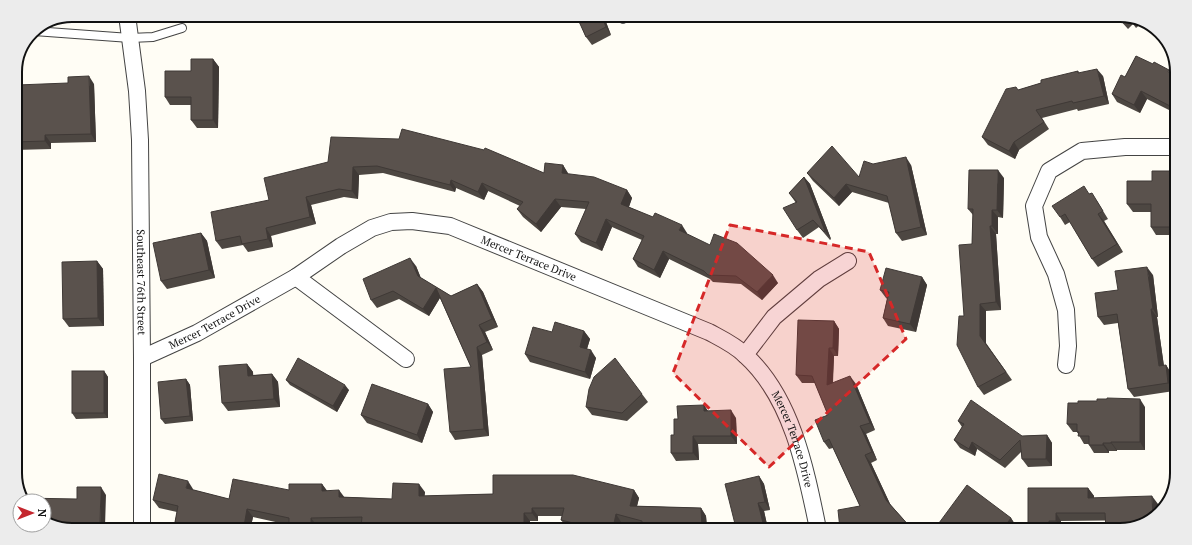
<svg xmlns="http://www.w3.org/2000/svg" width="1192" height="545" font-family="'PT Serif',serif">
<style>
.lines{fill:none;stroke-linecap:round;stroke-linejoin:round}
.lane-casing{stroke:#444;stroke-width:10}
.street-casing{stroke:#444;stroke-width:18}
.path{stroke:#333;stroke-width:2.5;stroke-dasharray:4 2;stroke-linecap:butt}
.lane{stroke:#fff;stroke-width:8}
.street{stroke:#fff;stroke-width:16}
.wall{fill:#4d4742}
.shaded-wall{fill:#3f3936}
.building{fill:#5a524d;stroke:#3f3936}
.marked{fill:#d62828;fill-opacity:0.2;stroke:#d62828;stroke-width:3;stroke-dasharray:8 5;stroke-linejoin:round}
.labels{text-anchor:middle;stroke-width:4;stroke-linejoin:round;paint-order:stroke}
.street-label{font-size:11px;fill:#111;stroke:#fff}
.rim{fill:none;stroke:#111;stroke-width:2}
</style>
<rect width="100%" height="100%" fill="#fffdf5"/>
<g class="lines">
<defs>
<g id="lane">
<path d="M 623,19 L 625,17"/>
<path d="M 34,31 L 130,38 L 153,37 L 182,28"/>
</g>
<g id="street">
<path id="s1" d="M 127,15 L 137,91 L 140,140 L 142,358 L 142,526"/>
<path d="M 296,277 L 406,359"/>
<path d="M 745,355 L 774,317 L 819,279 L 848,261"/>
<path id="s2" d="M 142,358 L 197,333 L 296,277 L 341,246 L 372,228 L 391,222 L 412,221 L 450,226 L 709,332 C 722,339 735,345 745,355 C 792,397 806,470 818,529"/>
<path d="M 1066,365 L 1068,346 L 1066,310 L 1056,274 L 1039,237 L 1034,206 L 1049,171 L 1082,151 L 1125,147 L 1176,147"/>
</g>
</defs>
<!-- lane casing -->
<use href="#lane" class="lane-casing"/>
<!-- street casing -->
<use href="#street" class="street-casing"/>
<!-- path -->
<path class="path" d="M 192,21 L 202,16"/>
<!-- lane -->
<use href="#lane" class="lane"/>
<!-- street -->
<use href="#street" class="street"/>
</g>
<!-- wall -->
<g class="wall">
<path d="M 577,17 L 604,17 L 611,35 L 592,45 L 586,37 Z"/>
<path d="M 838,18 L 871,18 L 865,23 L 839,20 Z"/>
<path d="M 1119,19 L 1142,19 L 1144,21 L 1136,28 L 1133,24 L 1128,29 Z"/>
<path d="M 1136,56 L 1175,113 L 1147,99 L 1140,113 L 1117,102 L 1112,94 L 1125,77 Z"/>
<path d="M 213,59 L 219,67 L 218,128 L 197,128 L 191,120 L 191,105 L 170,105 L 165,97 L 191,71 Z"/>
<path d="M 1078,71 L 1079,73 L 1103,76 L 1109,104 L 1078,111 L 1077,109 L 1042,118 L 1049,129 L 1019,150 L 1015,159 L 988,145 L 982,137 L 1018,90 L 1041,83 Z"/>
<path d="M 94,84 L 96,142 L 51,143 L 51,149 L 15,150 L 15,114 L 18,114 Z"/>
<path d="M 328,162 L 544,173 L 563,165 L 568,174 L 627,190 L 632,198 L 629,207 L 687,233 L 687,234 L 778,283 L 762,300 L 741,284 L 713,282 L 710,279 L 669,259 L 660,278 L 638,267 L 633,259 L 642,240 L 612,227 L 602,251 L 581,242 L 575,234 L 586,209 L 561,207 L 541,232 L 523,217 L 517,209 L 520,206 L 488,191 L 484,200 L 456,188 L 455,192 L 383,173 L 359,175 L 358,199 L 344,197 L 311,205 L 316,224 L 271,236 L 273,247 L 248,252 L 243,245 L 222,249 L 216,241 L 269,200 Z"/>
<path d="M 873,164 L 911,165 L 927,235 L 902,241 L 896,233 L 889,203 L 852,192 L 839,206 L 813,181 L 807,173 L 859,177 Z"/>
<path d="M 1176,171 L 1175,235 L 1156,235 L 1151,227 L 1151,212 L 1133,212 L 1127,204 L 1152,181 Z"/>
<path d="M 804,177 L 810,184 L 831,239 L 830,240 L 819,227 L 803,238 L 797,230 L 796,203 L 789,193 Z"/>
<path d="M 1004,178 L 1003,218 L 998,217 L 998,234 L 996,234 L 1001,310 L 986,311 L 986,343 L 1012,380 L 984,395 L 978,387 L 964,316 L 972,244 L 973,215 L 968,209 Z"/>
<path d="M 1089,194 L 1097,201 L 1108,219 L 1104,221 L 1123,252 L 1098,267 L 1092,259 L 1070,222 L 1065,225 L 1060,217 Z"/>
<path d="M 201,233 L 207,241 L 215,278 L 167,289 L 161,281 Z"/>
<path d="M 97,261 L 103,269 L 104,326 L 69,327 L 63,319 Z"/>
<path d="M 416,266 L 421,278 L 451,296 L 477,284 L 483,292 L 498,327 L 485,332 L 493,350 L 482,355 L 489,436 L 455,440 L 450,432 L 471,367 L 440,298 L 429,316 L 399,299 L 377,308 L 371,300 Z"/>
<path d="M 1153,275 L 1158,317 L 1157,317 L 1164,366 L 1166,365 L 1171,373 L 1174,391 L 1134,397 L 1128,389 L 1118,323 L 1104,325 L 1098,317 L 1118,290 Z"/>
<path d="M 922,277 L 927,285 L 916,332 L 888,326 L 883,318 L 887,299 L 886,298 L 880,290 Z"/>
<path d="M 834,321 L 839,329 L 838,356 L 834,356 L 833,383 L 856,384 L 875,430 L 866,434 L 877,460 L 871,463 L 890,504 L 912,529 L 840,529 L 860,506 L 833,448 L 829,449 L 824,442 L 828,415 L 815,383 L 802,383 L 796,375 Z"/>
<path d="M 584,331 L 590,339 L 587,349 L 596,358 L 590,379 L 530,362 L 525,354 L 552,332 Z"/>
<path d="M 247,364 L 253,372 L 253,375 L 272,374 L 278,382 L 280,407 L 228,411 L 222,403 Z"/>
<path d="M 104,371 L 108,377 L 108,418 L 76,419 L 72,413 Z"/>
<path d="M 186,379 L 190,385 L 193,421 L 165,424 L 161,419 Z"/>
<path d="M 286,380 L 349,390 L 337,412 L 290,385 Z"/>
<path d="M 642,394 L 648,402 L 627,421 L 592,415 L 586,407 Z"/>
<path d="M 428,404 L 433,412 L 422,443 L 367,423 L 361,415 Z"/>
<path d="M 704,405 L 708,411 L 736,418 L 737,444 L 698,444 L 699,460 L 676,461 L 671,453 L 674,435 Z"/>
<path d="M 1145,407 L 1145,450 L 1117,450 L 1117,451 L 1109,451 L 1109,453 L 1094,453 L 1089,445 L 1089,444 L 1084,444 L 1077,432 L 1073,432 L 1067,424 Z"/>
<path d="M 958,421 L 1022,436 L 1047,435 L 1052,443 L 1052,466 L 1028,467 L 1022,459 L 1021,452 L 1005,468 L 977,449 L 975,456 L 960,448 L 954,440 L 962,427 Z"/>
<path d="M 759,476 L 764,484 L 770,510 L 764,511 L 768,529 L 736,528 Z"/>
<path d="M 322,484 L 327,491 L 344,497 L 392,499 L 425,492 L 424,496 L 634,490 L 639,498 L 637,506 L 701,508 L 706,516 L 707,528 L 642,528 L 621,522 L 620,528 L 567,528 L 561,520 L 562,516 L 538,516 L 538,521 L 530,521 L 530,528 L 361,527 L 361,525 L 317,526 L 317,527 L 289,525 L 253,517 L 251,526 L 177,526 L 175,522 L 177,512 L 159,508 L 153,500 L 193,489 L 193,490 L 229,499 L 289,490 Z"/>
<path d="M 1088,488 L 1094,496 L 1094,498 L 1158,504 L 1158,512 L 1151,520 L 1061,521 L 1061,529 L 1055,529 L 1055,530 L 1028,530 Z"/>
<path d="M 1011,518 L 1016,526 L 1013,530 L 944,529 L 939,523 Z"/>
</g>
<!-- shaded-wall -->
<g class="shaded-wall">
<path d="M 463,17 L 468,17 L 465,20 Z"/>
<path d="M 602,17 L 604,17 L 611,35 L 606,27 Z"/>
<path d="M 213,59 L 219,67 L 218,128 L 213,120 Z"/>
<path d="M 1097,69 L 1103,76 L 1109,104 L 1104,96 Z"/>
<path d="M 89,76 L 94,84 L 96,142 L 91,134 Z"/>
<path d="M 1141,91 L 1147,99 L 1140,113 L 1134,105 Z"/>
<path d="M 1177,92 L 1176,111 L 1175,113 L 1170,106 Z"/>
<path d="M 45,135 L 51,143 L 51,149 L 45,141 Z"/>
<path d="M 1014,142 L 1019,150 L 1015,159 L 1009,151 Z"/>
<path d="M 906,157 L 911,165 L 927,235 L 921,227 Z"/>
<path d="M 563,165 L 568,173 L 568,181 L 562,173 Z"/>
<path d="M 353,167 L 359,175 L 358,199 L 352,191 Z"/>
<path d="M 998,170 L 1004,178 L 1003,218 L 997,210 Z"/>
<path d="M 804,177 L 810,184 L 831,239 L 825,231 Z"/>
<path d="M 451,180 L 456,188 L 455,192 L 450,185 Z"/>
<path d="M 482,183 L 488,191 L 484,200 L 478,192 Z"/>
<path d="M 846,184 L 852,192 L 839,206 L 834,198 Z"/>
<path d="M 627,190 L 632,198 L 627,212 L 621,204 Z"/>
<path d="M 306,197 L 311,205 L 316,224 L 310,217 Z"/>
<path d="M 555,199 L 561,207 L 541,232 L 536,224 Z"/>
<path d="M 992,210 L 998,217 L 998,234 L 992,226 Z"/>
<path d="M 1098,214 L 1104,221 L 1123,252 L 1117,244 Z"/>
<path d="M 606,219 L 612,227 L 602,251 L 596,243 Z"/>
<path d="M 682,225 L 687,233 L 685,238 L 679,230 Z"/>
<path d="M 990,226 L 996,234 L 1001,310 L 996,302 Z"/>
<path d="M 266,228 L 271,236 L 273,247 L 268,239 Z"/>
<path d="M 201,233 L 207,241 L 215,278 L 209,270 Z"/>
<path d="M 663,251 L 669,259 L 660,278 L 654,270 Z"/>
<path d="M 410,258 L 416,266 L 423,284 L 418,276 Z"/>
<path d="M 97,261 L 103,269 L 104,326 L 98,318 Z"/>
<path d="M 1147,267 L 1153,275 L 1158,317 L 1153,309 Z"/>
<path d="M 773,275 L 778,283 L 762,300 L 757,292 Z"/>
<path d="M 922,277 L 927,285 L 916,332 L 910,324 Z"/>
<path d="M 477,284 L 483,292 L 498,327 L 492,319 Z"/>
<path d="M 436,288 L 441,296 L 429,316 L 423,309 Z"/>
<path d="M 980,304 L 986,311 L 986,344 L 980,336 Z"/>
<path d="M 1151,309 L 1157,317 L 1165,374 L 1159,366 Z"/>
<path d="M 834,321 L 839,329 L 838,356 L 833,348 Z"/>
<path d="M 479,325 L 485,332 L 493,350 L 487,342 Z"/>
<path d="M 584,331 L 590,339 L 585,355 L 580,347 Z"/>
<path d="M 477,347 L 482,355 L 489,436 L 484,429 Z"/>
<path d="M 829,348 L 834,356 L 832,393 L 827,385 Z"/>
<path d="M 591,350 L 596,358 L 590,379 L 585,372 Z"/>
<path d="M 247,364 L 253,372 L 254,384 L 248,376 Z"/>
<path d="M 1166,365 L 1171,373 L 1174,390 L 1168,383 Z"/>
<path d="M 104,371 L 108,377 L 108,418 L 104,413 Z"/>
<path d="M 272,374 L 278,382 L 280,407 L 274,399 Z"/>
<path d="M 850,376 L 856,384 L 875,430 L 870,423 Z"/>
<path d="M 186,379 L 190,385 L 193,421 L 190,416 Z"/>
<path d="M 345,385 L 349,390 L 337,412 L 333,406 Z"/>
<path d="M 1140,399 L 1145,407 L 1145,450 L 1140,442 Z"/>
<path d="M 428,404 L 433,412 L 422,443 L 417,435 Z"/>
<path d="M 704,405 L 709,413 L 704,411 Z"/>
<path d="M 731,410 L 736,418 L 737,444 L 731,436 Z"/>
<path d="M 860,426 L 866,434 L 877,460 L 872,452 Z"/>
<path d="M 1047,435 L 1052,443 L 1052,466 L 1046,459 Z"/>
<path d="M 693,436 L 698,444 L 699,460 L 693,453 Z"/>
<path d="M 972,442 L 977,449 L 975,456 L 969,449 Z"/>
<path d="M 1111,442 L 1117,450 L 1117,451 L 1111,443 Z"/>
<path d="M 1103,443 L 1109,451 L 1109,453 L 1103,445 Z"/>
<path d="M 865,455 L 871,463 L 892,508 L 886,500 Z"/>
<path d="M 759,476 L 764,484 L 770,510 L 765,502 Z"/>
<path d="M 188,481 L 193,489 L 191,496 L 186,488 Z"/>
<path d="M 322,484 L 328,492 L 322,491 Z"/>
<path d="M 419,484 L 425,492 L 424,504 L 419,496 Z"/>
<path d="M 101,487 L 106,495 L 105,526 L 100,526 Z"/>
<path d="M 1088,488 L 1094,496 L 1094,506 L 1088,498 Z"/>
<path d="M 339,490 L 345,498 L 339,497 Z"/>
<path d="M 634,490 L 639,498 L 635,514 L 630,506 Z"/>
<path d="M 1152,496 L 1158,504 L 1158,512 L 1153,518 Z"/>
<path d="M 758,503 L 764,511 L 768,529 L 765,529 L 764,527 Z"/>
<path d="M 532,508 L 538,516 L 538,521 L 532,513 Z"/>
<path d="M 701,508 L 706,516 L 707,528 L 702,528 Z"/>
<path d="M 247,509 L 253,517 L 251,526 L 244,526 Z"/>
<path d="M 524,513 L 530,521 L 530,528 L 527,528 L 524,523 Z"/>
<path d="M 1056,513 L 1061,521 L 1061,529 L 1056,521 Z"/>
<path d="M 616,514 L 621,522 L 620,528 L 613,528 Z"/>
<path d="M 311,518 L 317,526 L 317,527 L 311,527 Z"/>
<path d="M 1011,518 L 1016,526 L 1013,530 L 1002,530 Z"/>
<path d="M 1049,521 L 1055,529 L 1055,530 L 1049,530 Z"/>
<path d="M 482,523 L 485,527 L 482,527 Z"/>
<path d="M 972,526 L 974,529 L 969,529 Z"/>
</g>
<!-- building -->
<g class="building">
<path d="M 577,17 L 602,17 L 606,27 L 586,37 Z"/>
<path d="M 1120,19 L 1128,19 L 1124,23 Z"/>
<path d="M 1130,19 L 1136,19 L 1132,22 Z"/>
<path d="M 1136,56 L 1153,64 L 1154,62 L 1169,70 L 1168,72 L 1177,76 L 1177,92 L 1170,106 L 1141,91 L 1134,105 L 1112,94 L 1121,75 L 1125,77 Z"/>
<path d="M 191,59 L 213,59 L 213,120 L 191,120 L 191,97 L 165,97 L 165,71 L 191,71 Z"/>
<path d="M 1097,69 L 1104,96 L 1073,103 L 1072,101 L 1036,110 L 1044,122 L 1014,142 L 1009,151 L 982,137 L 1006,89 L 1016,87 L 1018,90 L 1041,83 L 1041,80 L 1078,71 L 1078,73 Z"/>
<path d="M 89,76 L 91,134 L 45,135 L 45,141 L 15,142 L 15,114 L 18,114 L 17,85 L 68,83 L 68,77 Z"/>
<path d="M 402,129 L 484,150 L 485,148 L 544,173 L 545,163 L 563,165 L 562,173 L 594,177 L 627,190 L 621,204 L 653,217 L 655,213 L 682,225 L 679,230 L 710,245 L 714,234 L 737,243 L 773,275 L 757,292 L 736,276 L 708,275 L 704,271 L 663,251 L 654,270 L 633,259 L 644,236 L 606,219 L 596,243 L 575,234 L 589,202 L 555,199 L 536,224 L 517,209 L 523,202 L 482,183 L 478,192 L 451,180 L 450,185 L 377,166 L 353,167 L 352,191 L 339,189 L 306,197 L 310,217 L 266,228 L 268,239 L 242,244 L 240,236 L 216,241 L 211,212 L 269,200 L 264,178 L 328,162 L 331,137 L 399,139 Z"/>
<path d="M 832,146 L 859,177 L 864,161 L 873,164 L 906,157 L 921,227 L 896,233 L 887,196 L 846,184 L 834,198 L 807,173 Z"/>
<path d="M 969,170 L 998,170 L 997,210 L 992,210 L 992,226 L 990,226 L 996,302 L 980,304 L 980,336 L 1006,372 L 978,387 L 957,345 L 959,316 L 964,316 L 959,245 L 972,244 L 973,209 L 968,209 Z"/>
<path d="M 1152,171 L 1176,171 L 1175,227 L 1151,227 L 1151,204 L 1127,204 L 1127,181 L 1152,181 Z"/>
<path d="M 804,177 L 825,231 L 824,232 L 813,220 L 797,230 L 783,208 L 797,202 L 789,193 Z"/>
<path d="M 1084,186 L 1089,194 L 1092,193 L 1103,211 L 1098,214 L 1117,244 L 1092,259 L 1065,214 L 1060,217 L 1052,206 Z"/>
<path d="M 201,233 L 209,270 L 161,281 L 153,243 Z"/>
<path d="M 410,258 L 418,276 L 451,296 L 477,284 L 492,319 L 479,325 L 487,342 L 477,347 L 484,429 L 450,432 L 444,369 L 471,367 L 436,288 L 423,309 L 393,291 L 371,300 L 363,279 Z"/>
<path d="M 97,261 L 98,318 L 63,319 L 62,262 Z"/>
<path d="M 1147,267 L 1153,309 L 1151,309 L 1159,366 L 1166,365 L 1168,383 L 1128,389 L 1117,314 L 1098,317 L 1095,293 L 1118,290 L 1115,271 Z"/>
<path d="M 886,268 L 922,277 L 910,324 L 883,318 L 889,292 L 880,290 Z"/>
<path d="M 798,320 L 834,321 L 833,348 L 829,348 L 827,385 L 850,376 L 870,423 L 860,426 L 872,452 L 865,455 L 886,500 L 912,529 L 840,529 L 838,510 L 860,506 L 829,439 L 824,442 L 815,420 L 828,415 L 812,376 L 796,375 Z"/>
<path d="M 555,322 L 584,331 L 580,347 L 591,350 L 585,372 L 525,354 L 533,327 L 552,332 Z"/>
<path d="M 298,358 L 345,385 L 333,406 L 286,380 Z"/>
<path d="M 615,358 L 642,394 L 622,413 L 586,407 L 589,389 L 594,377 Z"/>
<path d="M 247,364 L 248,376 L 272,374 L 274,399 L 222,403 L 219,366 Z"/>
<rect x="72" y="371" width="32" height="42"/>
<path d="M 186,379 L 190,416 L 161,419 L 158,382 Z"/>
<path d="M 372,384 L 428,404 L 417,435 L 361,415 Z"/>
<path d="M 1107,398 L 1140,399 L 1140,442 L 1111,442 L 1111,443 L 1103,443 L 1103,445 L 1089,445 L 1089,436 L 1078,436 L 1079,432 L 1077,432 L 1077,424 L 1067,424 L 1068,403 L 1078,403 L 1078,401 L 1097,401 L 1097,399 L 1107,399 Z"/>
<path d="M 971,400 L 1022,436 L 1047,435 L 1046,459 L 1022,459 L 1020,440 L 1000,460 L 972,442 L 969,449 L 954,440 L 964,424 L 958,421 Z"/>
<path d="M 704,405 L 704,411 L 731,410 L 731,436 L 693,436 L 693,453 L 671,453 L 671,435 L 674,435 L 674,419 L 678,419 L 677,406 Z"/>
<path d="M 159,474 L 188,481 L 186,488 L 229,499 L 233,479 L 289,490 L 289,484 L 322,484 L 322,491 L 339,490 L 339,497 L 392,499 L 393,483 L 419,484 L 419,496 L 493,494 L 493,475 L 573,475 L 634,490 L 630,506 L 701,508 L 702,528 L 642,528 L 642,521 L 616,514 L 613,528 L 593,528 L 561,520 L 564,508 L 532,508 L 532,513 L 524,513 L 524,523 L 482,523 L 482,527 L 460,527 L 459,525 L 417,526 L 417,527 L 361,527 L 362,517 L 311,518 L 311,527 L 289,527 L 289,518 L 247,509 L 244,526 L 191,526 L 175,522 L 178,506 L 153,500 Z"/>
<path d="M 759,476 L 765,502 L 758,503 L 764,527 L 756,528 L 736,528 L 725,484 Z"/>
<path d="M 967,485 L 1011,518 L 1002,530 L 976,529 L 972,526 L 969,529 L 948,529 L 939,523 Z"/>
<path d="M 77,487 L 101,487 L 100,526 L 50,526 L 44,521 L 44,501 L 23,501 L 22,498 L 77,499 Z"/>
<path d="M 1028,488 L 1088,488 L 1088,498 L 1152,496 L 1153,518 L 1151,520 L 1120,530 L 1106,530 L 1105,513 L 1056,513 L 1056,521 L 1049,521 L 1049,530 L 1028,530 Z"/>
</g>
<!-- marked area -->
<path class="marked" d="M 730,225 L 869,252 L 906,339 L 769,467 L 673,373 Z"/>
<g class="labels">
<!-- street labels -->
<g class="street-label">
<text dy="4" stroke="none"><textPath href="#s2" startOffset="429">Mercer Terrace Drive</textPath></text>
<text dy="4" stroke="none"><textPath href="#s1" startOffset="268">Southeast 76th Street</textPath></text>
<text dy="4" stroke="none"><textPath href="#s2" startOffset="81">Mercer Terrace Drive</textPath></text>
<text dy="4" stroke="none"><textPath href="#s2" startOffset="765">Mercer Terrace Drive</textPath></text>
</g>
</g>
<!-- crop -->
<path d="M0 0H1192V545H0ZM72 22H1120A50 50 0 0 1 1170 72V473A50 50 0 0 1 1120 523H72A50 50 0 0 1 22 473V72A50 50 0 0 1 72 22Z" fill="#ececec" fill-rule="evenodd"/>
<path class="rim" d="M72 22H1120A50 50 0 0 1 1170 72V473A50 50 0 0 1 1120 523H72A50 50 0 0 1 22 473V72A50 50 0 0 1 72 22Z"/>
<!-- north arrow -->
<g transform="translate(32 513) rotate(90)"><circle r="19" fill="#ffffff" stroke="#a0a0a0"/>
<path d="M0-3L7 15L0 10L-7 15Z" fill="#c4262e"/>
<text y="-6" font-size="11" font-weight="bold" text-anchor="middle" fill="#111111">N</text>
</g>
</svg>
